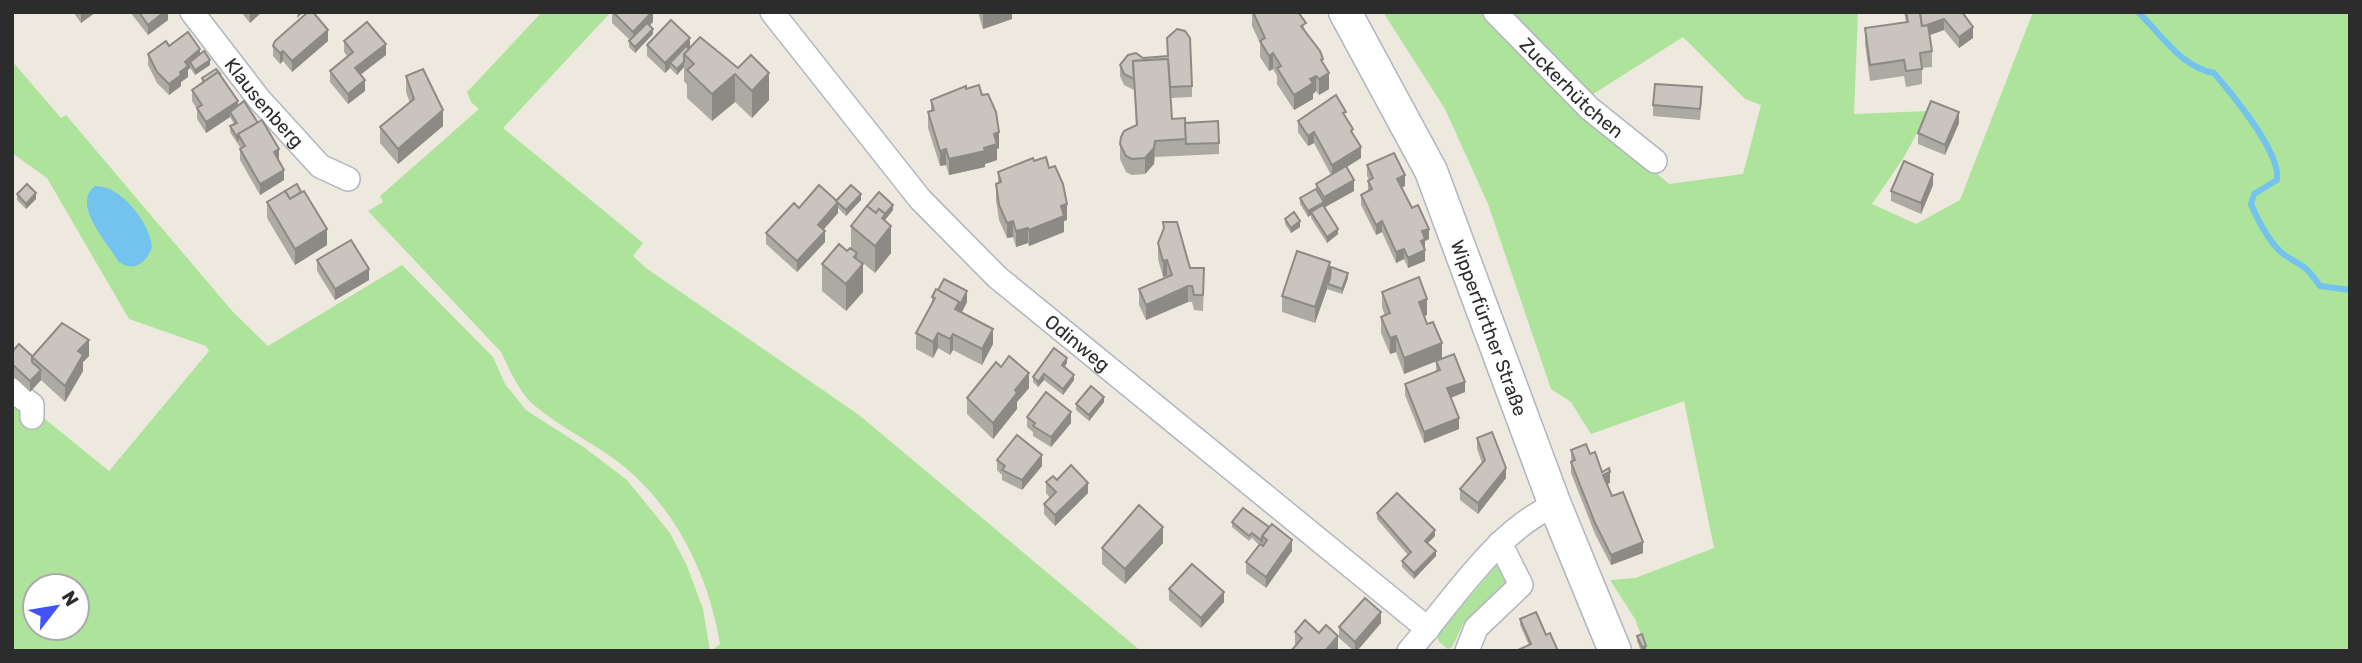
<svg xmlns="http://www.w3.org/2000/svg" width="2362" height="663" font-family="Rubik,sans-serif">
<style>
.green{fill:#aee39c;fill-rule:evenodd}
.water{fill:#73c3ee}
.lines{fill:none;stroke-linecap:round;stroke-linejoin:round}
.stream{stroke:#73c3ee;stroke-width:6}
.street-casing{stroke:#b2b4bf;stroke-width:26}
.secondary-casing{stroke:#b2b4bf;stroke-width:35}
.street{stroke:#fff;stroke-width:23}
.secondary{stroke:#fff;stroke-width:32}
.wall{fill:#ada9a3}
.shaded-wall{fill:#8d8a85}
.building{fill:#c9c5be;stroke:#8d8a85;stroke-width:2}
.labels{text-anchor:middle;stroke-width:7;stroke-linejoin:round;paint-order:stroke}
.street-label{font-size:19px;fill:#2c2c2c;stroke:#fff}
</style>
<rect width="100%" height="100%" fill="#eee9df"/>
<!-- green -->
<g class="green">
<path d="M 542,12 L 611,12 L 503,128 L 643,243 L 633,256 L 646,268 L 859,415 L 1141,651 L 711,651 L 720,644 C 709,578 679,514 627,469 C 599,445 563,430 535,406 C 519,393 510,370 501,352 L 368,211 L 383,202 L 380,196 L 479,109 L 471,102 L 467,92 Z"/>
<path d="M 1383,12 L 1487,12 L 1592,117 L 1669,184 L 1743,174 L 1761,105 L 1745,99 L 1683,37 L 1587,98 L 1511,12 L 1858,12 L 1854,114 L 1929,111 L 1904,157 L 1872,204 L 1916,224 L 1960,200 L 2033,12 L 2350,12 L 2350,651 L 1647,651 L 1635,619 L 1610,580 L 1635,578 L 1714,548 L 1684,401 L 1591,434 L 1571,402 L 1551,389 L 1488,204 L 1445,109 Z"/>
<path d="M 12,61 L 61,118 L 66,115 L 233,312 L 268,346 L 402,265 L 493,357 L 505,384 L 526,410 L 585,448 L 627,480 L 670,533 L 687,566 L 703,609 L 710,651 L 12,651 L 12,406 L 19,398 L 109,471 L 209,351 L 206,346 L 129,319 L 47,178 L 12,153 ZM 35,586 L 77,586 L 77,628 L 35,628 Z"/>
<path d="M 1496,566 L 1503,567 L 1507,573 L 1505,582 L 1464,622 L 1452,647 L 1448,649 L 1439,642 L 1437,635 Z"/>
</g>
<!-- water -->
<path class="water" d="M 95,186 C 121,185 150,223 152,247 C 147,262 134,273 119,262 C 107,242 71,205 95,186 Z"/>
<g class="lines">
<!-- stream -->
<path class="stream" d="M 2138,12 C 2161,34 2181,67 2214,73 C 2232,94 2281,153 2277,180 L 2254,194 L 2251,204 C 2258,221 2271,246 2286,256 C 2305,268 2306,266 2320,286 L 2350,290"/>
<defs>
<g id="street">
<path id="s1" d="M 192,12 L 259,99 L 320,166 L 348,179"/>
<path id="s2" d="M 772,12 L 920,199 L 997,277 L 1428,629"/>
<path id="s3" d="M 1495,12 L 1589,108 L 1655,161"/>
<path d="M 12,390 L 32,405 L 32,417"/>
<path d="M 1409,651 C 1451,603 1496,530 1555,505"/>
<path d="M 1467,651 L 1476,628 L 1521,585 L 1500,543"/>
</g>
<g id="secondary">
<path id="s4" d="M 1345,12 L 1431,171 L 1555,505 L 1615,651"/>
</g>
</defs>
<!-- street casing -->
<use href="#street" class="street-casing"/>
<!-- secondary casing -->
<use href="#secondary" class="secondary-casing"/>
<!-- street -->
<use href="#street" class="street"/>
<!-- secondary -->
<use href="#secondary" class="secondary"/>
</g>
<!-- wall -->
<g class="wall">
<path d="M 73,12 L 96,12 L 81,23 Z"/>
<path d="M 130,12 L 168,12 L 168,20 L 148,35 Z"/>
<path d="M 241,12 L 262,12 L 250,23 Z"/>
<path d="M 653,12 L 653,22 L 649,25 L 653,34 L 635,53 L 629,47 L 629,41 L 630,40 L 612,23 L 612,13 Z"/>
<path d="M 978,12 L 1012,12 L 1012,19 L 983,29 Z"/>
<path d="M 1252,12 L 1298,12 L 1306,32 L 1323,64 L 1329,89 L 1319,95 L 1316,91 L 1313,94 L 1313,99 L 1294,110 L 1277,84 L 1277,76 L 1273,69 L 1269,71 L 1260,57 L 1260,43 L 1252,26 Z"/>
<path d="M 1904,12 L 1962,12 L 1973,38 L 1959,48 L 1944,30 L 1930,35 L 1932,51 L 1932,67 L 1922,68 L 1922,84 L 1906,87 L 1904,76 L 1870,81 L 1865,44 L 1865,28 L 1906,22 Z"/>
<path d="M 700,37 L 769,100 L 752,118 L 735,102 L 712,121 L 687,98 L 687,85 L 684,81 L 684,67 L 677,75 L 670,68 L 665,73 L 647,56 L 647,45 L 690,48 Z"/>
<path d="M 328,41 L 292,72 L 283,61 L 280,64 L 273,56 L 273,46 Z"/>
<path d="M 344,41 L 386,55 L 361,74 L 365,91 L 348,104 L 330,82 L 330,71 L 348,57 L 344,52 Z"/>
<path d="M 169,46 L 200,54 L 210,65 L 195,75 L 190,68 L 188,70 L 188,77 L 181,82 L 181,86 L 169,95 L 157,83 L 148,65 L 148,54 Z"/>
<path d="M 1120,65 L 1192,86 L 1192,97 L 1171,98 L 1172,119 L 1185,123 L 1219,143 L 1219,154 L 1155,157 L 1154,164 L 1145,174 L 1132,175 L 1126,172 L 1120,159 L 1120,144 L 1136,126 L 1134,87 L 1134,90 L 1124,85 L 1120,76 Z"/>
<path d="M 406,76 L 443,126 L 398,164 L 380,143 L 380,127 L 410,103 L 406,92 Z"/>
<path d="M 202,78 L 238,105 L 279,160 L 284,180 L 260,195 L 240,160 L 240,149 L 241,149 L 230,132 L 230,126 L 234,124 L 230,117 L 206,133 L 197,119 L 197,109 L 192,101 L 192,90 L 202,84 Z"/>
<path d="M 1702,98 L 1700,120 L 1653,116 L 1653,105 Z"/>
<path d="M 931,100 L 999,148 L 997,149 L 997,160 L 985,164 L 985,167 L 949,175 L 946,165 L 940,166 L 928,128 L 928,112 L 931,111 Z"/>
<path d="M 1346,118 L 1361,158 L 1347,167 L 1354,191 L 1324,207 L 1338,234 L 1327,243 L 1311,218 L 1311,215 L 1308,217 L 1300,204 L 1300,198 L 1316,189 L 1316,184 L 1331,175 L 1314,143 L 1308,146 L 1298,132 L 1298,121 Z"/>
<path d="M 1959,123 L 1945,155 L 1918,144 L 1918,133 Z"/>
<path d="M 1367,165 L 1405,186 L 1402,188 L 1429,239 L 1425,241 L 1425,261 L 1408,268 L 1404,259 L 1396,263 L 1382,232 L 1376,235 L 1361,205 L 1361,195 L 1368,191 L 1368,181 L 1369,180 L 1367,176 Z"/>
<path d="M 998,172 L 1067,220 L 1064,221 L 1064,232 L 1029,246 L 1028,243 L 1016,247 L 1013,237 L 1007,238 L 999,220 L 996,200 L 996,184 L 998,183 Z"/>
<path d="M 1933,185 L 1921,214 L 1891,201 L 1891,191 Z"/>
<path d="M 17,194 L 36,199 L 26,209 L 17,200 Z"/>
<path d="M 861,200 L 846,216 L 838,208 L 838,213 L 823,230 L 825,242 L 797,272 L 766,244 L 766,233 L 799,208 L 836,201 Z"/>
<path d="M 267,202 L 327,245 L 295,265 L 267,218 Z"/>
<path d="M 893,210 L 885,220 L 891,253 L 875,273 L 857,258 L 863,292 L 846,311 L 822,291 L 822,264 L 847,251 L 851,248 L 851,226 Z"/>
<path d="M 1285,219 L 1300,227 L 1291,233 L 1285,224 Z"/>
<path d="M 1163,222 L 1190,268 L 1204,284 L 1203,311 L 1194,310 L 1192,302 L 1188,302 L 1146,320 L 1139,305 L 1139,289 L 1168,277 L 1167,276 L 1163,277 L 1158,259 L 1158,243 L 1163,232 Z"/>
<path d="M 317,260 L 369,280 L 335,300 L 317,271 Z"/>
<path d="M 1330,270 L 1348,278 L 1342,294 L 1327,289 L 1315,323 L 1282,312 L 1282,296 Z"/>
<path d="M 1382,292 L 1427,315 L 1424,316 L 1442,359 L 1465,392 L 1451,398 L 1459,429 L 1424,443 L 1405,395 L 1405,384 L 1436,372 L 1436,361 L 1404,374 L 1396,352 L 1390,354 L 1381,333 L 1381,317 L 1385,316 L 1382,307 Z"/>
<path d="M 932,297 L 967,302 L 962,312 L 993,344 L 982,365 L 953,350 L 950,355 L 938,348 L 933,358 L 916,349 L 916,333 L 932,304 Z"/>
<path d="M 12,352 L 32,356 L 89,356 L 83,362 L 83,371 L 65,402 L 41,380 L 30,392 L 12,375 Z"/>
<path d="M 1067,363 L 1064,367 L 1074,380 L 1063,395 L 1044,380 L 1038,387 L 1033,382 L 1033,377 Z"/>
<path d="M 1029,388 L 1017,402 L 1017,409 L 993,439 L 967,414 L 967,398 Z"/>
<path d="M 1104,402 L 1089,421 L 1076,410 L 1076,404 Z"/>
<path d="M 1027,417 L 1071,423 L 1051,447 L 1033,436 L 1033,432 L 1027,427 Z"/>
<path d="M 1477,438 L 1506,478 L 1478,514 L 1460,500 L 1460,489 L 1482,463 L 1477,449 Z"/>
<path d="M 1571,450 L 1590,454 L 1610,483 L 1607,484 L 1612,496 L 1643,553 L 1611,565 L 1595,534 L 1571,473 Z"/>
<path d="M 997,460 L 1042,466 L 1022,490 L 1002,480 L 1002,475 L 997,470 Z"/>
<path d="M 1057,480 L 1088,493 L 1055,526 L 1044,514 L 1044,504 L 1050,498 L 1046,493 L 1046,482 Z"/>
<path d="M 1377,513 L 1435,536 L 1428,543 L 1436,556 L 1414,579 L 1402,567 L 1402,561 L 1408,555 L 1377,519 Z"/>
<path d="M 1232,522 L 1292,551 L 1266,588 L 1246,573 L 1246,562 L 1259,545 L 1252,538 L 1249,541 L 1232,527 Z"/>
<path d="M 1163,543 L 1125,584 L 1102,564 L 1102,548 Z"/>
<path d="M 1169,589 L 1224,602 L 1201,628 L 1169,600 Z"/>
<path d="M 1520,619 L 1546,635 L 1529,645 L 1520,625 Z"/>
<path d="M 1381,623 L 1357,651 L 1354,651 L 1339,638 L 1339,627 Z"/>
<path d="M 1295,632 L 1319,633 L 1338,651 L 1295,646 Z"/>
<path d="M 1637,636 L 1646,651 L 1641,651 L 1637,641 Z"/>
</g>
<!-- shaded-wall -->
<g class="shaded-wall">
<path d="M 81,12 L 96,12 L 81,23 Z"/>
<path d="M 164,12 L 168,12 L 168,20 L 148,35 L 148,25 Z"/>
<path d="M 250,12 L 262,12 L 250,23 Z"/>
<path d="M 298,12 L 304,12 L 297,18 Z"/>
<path d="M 652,12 L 653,12 L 653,22 L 633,43 L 633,32 Z"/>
<path d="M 986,12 L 1012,12 L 1012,19 L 983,29 L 983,13 Z"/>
<path d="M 1944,19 L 1944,30 L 1921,38 L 1921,27 Z"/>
<path d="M 1973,27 L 1973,38 L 1959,48 L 1959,37 Z"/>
<path d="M 653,29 L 653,34 L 635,53 L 635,47 Z"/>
<path d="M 328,30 L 328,41 L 292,72 L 292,61 Z"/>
<path d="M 690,38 L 690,48 L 670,63 L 670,68 L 665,73 L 665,63 Z"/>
<path d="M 386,44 L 386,55 L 355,79 L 355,68 Z"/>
<path d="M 200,49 L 200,60 L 190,62 L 190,68 L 188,70 L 188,77 L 181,82 L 181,86 L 169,95 L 169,84 L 180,72 L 185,62 Z"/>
<path d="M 283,51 L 283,61 L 280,64 L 280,53 Z"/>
<path d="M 1273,53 L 1273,69 L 1269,71 L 1269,56 Z"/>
<path d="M 210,60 L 210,65 L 195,75 L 195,70 Z"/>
<path d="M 684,62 L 684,67 L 677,75 L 677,69 Z"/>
<path d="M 769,73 L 769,100 L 752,118 L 752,91 Z"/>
<path d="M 1329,73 L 1329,89 L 1319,95 L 1319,79 Z"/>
<path d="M 735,74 L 735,102 L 712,121 L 712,94 Z"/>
<path d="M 1316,76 L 1316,91 L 1313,94 L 1313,99 L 1294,110 L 1294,95 L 1310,79 Z"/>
<path d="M 365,80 L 365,91 L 348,104 L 348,94 Z"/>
<path d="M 238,101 L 238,111 L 230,112 L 230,117 L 206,133 L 206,122 Z"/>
<path d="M 443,110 L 443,126 L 398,164 L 398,149 Z"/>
<path d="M 1959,112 L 1959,123 L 1945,155 L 1945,145 Z"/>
<path d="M 999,132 L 999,148 L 997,149 L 997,160 L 985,164 L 985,167 L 949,175 L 949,159 L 984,148 L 994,134 Z"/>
<path d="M 1314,132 L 1314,143 L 1308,146 L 1308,136 Z"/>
<path d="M 1155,141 L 1154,164 L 1145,174 L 1145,158 Z"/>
<path d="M 1361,147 L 1361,158 L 1332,176 L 1332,165 Z"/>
<path d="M 279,149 L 279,160 L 274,152 Z"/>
<path d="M 946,149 L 946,165 L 940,166 L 940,151 Z"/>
<path d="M 284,170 L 284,180 L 260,195 L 260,184 Z"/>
<path d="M 1933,174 L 1933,185 L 1921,214 L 1921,203 Z"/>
<path d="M 1405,175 L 1405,186 L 1397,189 L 1397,179 Z"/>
<path d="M 1354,180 L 1354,191 L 1313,214 L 1311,212 L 1311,215 L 1308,217 L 1308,211 L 1324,202 L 1324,197 Z"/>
<path d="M 36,193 L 36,199 L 26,209 L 26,204 Z"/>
<path d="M 861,194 L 861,200 L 846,216 L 846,210 Z"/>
<path d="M 838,202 L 838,213 L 818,236 L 818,225 Z"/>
<path d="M 1067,204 L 1067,220 L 1064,221 L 1064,232 L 1029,246 L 1029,230 L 1061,206 Z"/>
<path d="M 893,205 L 893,210 L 885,220 L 885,233 L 891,226 L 891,253 L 875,273 L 875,246 L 881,219 Z"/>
<path d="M 1013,221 L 1013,237 L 1007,238 L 1007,223 Z"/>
<path d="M 1300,221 L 1300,227 L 1291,233 L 1291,228 Z"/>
<path d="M 1382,221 L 1382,232 L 1376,235 L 1376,225 Z"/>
<path d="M 1028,228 L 1028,243 L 1016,247 L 1016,231 Z"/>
<path d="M 327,229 L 327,245 L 295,265 L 295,249 Z"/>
<path d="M 1338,229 L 1338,234 L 1327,243 L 1327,237 Z"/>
<path d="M 1429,229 L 1429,239 L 1425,241 L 1425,249 L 1421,252 L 1422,231 Z"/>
<path d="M 825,231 L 825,242 L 797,272 L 797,261 Z"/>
<path d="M 1404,249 L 1404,259 L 1396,263 L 1396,252 Z"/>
<path d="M 1425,250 L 1425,261 L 1408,268 L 1408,258 Z"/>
<path d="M 857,253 L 857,272 L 863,264 L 863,292 L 846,311 L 846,284 L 854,257 Z"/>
<path d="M 1167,260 L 1167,276 L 1163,277 L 1163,261 Z"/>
<path d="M 1330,262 L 1330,278 L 1328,284 L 1327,283 L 1327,289 L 1315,323 L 1315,307 Z"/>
<path d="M 369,269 L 369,280 L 335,300 L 335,289 Z"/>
<path d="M 1348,273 L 1348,278 L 1342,294 L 1342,289 Z"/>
<path d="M 1188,286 L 1188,302 L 1146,320 L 1146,305 Z"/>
<path d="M 967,291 L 967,302 L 955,325 L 955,309 Z"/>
<path d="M 1427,299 L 1427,315 L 1419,318 L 1419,302 Z"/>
<path d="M 993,329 L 993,344 L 982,365 L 982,349 Z"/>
<path d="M 938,333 L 938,348 L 933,358 L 933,342 Z"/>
<path d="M 953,334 L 953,350 L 950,355 L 950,339 Z"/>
<path d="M 1396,336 L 1396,352 L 1390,354 L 1390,338 Z"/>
<path d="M 89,340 L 89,356 L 83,362 L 83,371 L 65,402 L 65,386 L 78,351 Z"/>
<path d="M 1442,343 L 1442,359 L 1404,374 L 1404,358 Z"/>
<path d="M 1067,358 L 1067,363 L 1062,371 L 1062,365 Z"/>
<path d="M 41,370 L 41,380 L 30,392 L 30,381 Z"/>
<path d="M 1029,373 L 1029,388 L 1017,402 L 1017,409 L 993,439 L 993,423 L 1015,390 Z"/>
<path d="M 1044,374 L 1044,380 L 1038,387 L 1038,382 Z"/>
<path d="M 1074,375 L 1074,380 L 1063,395 L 1063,389 Z"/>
<path d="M 1465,382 L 1465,392 L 1447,399 L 1447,388 Z"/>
<path d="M 1104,397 L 1104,402 L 1089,421 L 1089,415 Z"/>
<path d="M 1071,412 L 1071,423 L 1051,447 L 1051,437 Z"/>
<path d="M 1459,418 L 1459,429 L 1424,443 L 1424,432 Z"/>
<path d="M 1042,455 L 1042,466 L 1022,490 L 1022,480 Z"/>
<path d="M 1506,468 L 1506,478 L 1478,514 L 1478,503 Z"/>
<path d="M 1610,472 L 1610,483 L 1603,485 L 1603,475 Z"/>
<path d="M 1088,483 L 1088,493 L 1055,526 L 1055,515 Z"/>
<path d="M 1163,527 L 1163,543 L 1125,584 L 1125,569 Z"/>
<path d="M 1435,530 L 1435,536 L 1425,546 L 1425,541 Z"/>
<path d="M 1292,540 L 1292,551 L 1266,588 L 1266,577 Z"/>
<path d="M 1643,542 L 1643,553 L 1611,565 L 1611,555 Z"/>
<path d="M 1436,551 L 1436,556 L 1414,579 L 1414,573 Z"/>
<path d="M 1224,592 L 1224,602 L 1201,628 L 1201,618 Z"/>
<path d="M 1381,612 L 1381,623 L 1357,651 L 1355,651 L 1355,642 Z"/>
<path d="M 1338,636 L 1338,651 L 1325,651 Z"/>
<path d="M 1646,646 L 1646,651 L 1642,651 L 1642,647 Z"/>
</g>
<!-- building -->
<g class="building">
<path d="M 139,12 L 164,12 L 148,25 Z"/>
<path d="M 308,12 L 313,12 L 328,30 L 292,61 L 283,51 L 280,53 L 273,46 L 275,41 Z"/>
<path d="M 613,12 L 652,12 L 633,32 Z"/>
<path d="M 1253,12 L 1298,12 L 1306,23 L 1301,26 L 1320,51 L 1323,59 L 1321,60 L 1329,73 L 1319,79 L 1316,76 L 1310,79 L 1313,83 L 1294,95 L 1277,68 L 1281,66 L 1273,53 L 1269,56 L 1260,41 L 1265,38 Z"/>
<path d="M 1906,12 L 1920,12 L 1922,26 L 1928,25 L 1932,51 L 1920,53 L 1922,69 L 1906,71 L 1904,60 L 1870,65 L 1865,28 L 1908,22 Z"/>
<path d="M 1920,12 L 1962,12 L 1973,27 L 1959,37 L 1944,19 L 1927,25 L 1922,26 Z"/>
<path d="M 671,20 L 690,38 L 665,63 L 647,45 Z"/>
<path d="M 367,22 L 386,44 L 355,68 L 365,80 L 348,94 L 330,71 L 353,52 L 344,41 Z"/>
<path d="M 647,23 L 653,29 L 635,47 L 629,41 Z"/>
<path d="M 1177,29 L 1185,31 L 1190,38 L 1192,86 L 1170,87 L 1168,59 L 1133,61 L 1134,79 L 1124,74 L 1120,65 L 1128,55 L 1136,53 L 1143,58 L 1168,56 L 1167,38 Z"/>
<path d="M 188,32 L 200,49 L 185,62 L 188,66 L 180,72 L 181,75 L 169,84 L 157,72 L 148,54 L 166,41 L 169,46 Z"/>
<path d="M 700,37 L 738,68 L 751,55 L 769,73 L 752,91 L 735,74 L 712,94 L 687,70 L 694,64 L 684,54 Z"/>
<path d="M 686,46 L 689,49 L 684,54 L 684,62 L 677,69 L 670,63 Z"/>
<path d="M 204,51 L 210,60 L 195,70 L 190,62 Z"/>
<path d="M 1168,59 L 1172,119 L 1185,118 L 1186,139 L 1155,141 L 1154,148 L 1145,158 L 1132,159 L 1126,156 L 1120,144 L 1121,137 L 1124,131 L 1137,125 L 1133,61 Z"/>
<path d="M 216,69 L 221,75 L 218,72 L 204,82 L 202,78 Z"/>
<path d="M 423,69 L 443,110 L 398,149 L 380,127 L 414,99 L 406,76 Z"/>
<path d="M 218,72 L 238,101 L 206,122 L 197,108 L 202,105 L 192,90 Z"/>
<path d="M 1655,84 L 1702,87 L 1700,109 L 1653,105 Z"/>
<path d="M 979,85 L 982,95 L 988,94 L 996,112 L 999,132 L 994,134 L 997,144 L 984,148 L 985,151 L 949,159 L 946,149 L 940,151 L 928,112 L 934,110 L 931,100 L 966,86 L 966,89 Z"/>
<path d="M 1336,95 L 1346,112 L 1343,113 L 1353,129 L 1351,131 L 1361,147 L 1332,165 L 1314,132 L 1308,136 L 1298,121 Z"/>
<path d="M 244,101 L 258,123 L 238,134 L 238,139 L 230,126 L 237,123 L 230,112 Z"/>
<path d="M 1931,101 L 1959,112 L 1945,145 L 1918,133 Z"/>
<path d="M 262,120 L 279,149 L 274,152 L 284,170 L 260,184 L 240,149 L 245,146 L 238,134 Z"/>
<path d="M 1218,121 L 1219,143 L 1186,144 L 1185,123 Z"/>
<path d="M 1394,153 L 1405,175 L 1397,179 L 1412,208 L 1418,205 L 1429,229 L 1422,231 L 1425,239 L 1421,241 L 1425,250 L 1408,258 L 1404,249 L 1396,252 L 1382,221 L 1376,225 L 1361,195 L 1372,189 L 1368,181 L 1373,178 L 1367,165 Z"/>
<path d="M 1046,157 L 1049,168 L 1055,166 L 1063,184 L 1067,204 L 1061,206 L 1064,216 L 1029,230 L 1028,228 L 1016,231 L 1013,221 L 1007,223 L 999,205 L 996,184 L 1001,182 L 998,172 L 1033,158 L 1034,161 Z"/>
<path d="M 1904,161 L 1933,174 L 1921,203 L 1891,191 Z"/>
<path d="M 1346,166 L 1354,180 L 1324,197 L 1316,184 Z"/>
<path d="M 27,184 L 36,193 L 26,204 L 17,194 Z"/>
<path d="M 297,184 L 301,192 L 290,199 L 285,191 Z"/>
<path d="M 819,185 L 838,202 L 818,225 L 825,231 L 797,261 L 766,233 L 794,203 L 799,208 Z"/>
<path d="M 851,185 L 861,194 L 846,210 L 836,201 Z"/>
<path d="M 1316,189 L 1324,202 L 1308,211 L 1300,198 Z"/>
<path d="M 285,191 L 290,199 L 304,191 L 327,229 L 295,249 L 267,202 Z"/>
<path d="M 879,192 L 893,205 L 885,214 L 879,209 L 876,213 L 867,206 Z"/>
<path d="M 1323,205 L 1338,229 L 1327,237 L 1311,212 Z"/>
<path d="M 867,206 L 876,213 L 879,209 L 885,214 L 882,218 L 891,226 L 875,246 L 851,226 Z"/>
<path d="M 1294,212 L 1300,221 L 1291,228 L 1285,219 Z"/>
<path d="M 1163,222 L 1177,222 L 1190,268 L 1204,268 L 1203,295 L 1194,295 L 1192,286 L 1188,286 L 1146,305 L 1139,289 L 1172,275 L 1167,260 L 1163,261 L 1158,243 L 1164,228 Z"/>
<path d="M 351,240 L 369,269 L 335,289 L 317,260 Z"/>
<path d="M 839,244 L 847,251 L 850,248 L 857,253 L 854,257 L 863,264 L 846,284 L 822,264 Z"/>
<path d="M 1297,251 L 1330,262 L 1315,307 L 1282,296 Z"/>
<path d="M 1331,267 L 1348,273 L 1342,289 L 1328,284 L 1330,278 Z"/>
<path d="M 1419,277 L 1427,299 L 1419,302 L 1427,324 L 1433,322 L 1442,343 L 1404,358 L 1396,336 L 1390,338 L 1381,317 L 1390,313 L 1382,292 Z"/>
<path d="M 944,279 L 967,291 L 959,307 L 959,302 L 938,290 Z"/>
<path d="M 936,289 L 959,302 L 955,309 L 993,329 L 982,349 L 953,334 L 950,339 L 938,333 L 933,342 L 916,333 L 935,298 L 932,297 Z"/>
<path d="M 62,323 L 89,340 L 78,351 L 83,355 L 65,386 L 32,357 Z"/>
<path d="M 19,344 L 32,356 L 32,362 L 41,370 L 30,381 L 12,364 L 12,352 Z"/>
<path d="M 1054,348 L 1067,358 L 1062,365 L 1074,375 L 1063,389 L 1044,374 L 1038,382 L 1033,377 Z"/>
<path d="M 1454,354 L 1465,382 L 1447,388 L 1459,418 L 1424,432 L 1405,384 L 1440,370 L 1436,361 Z"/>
<path d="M 1009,356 L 1029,373 L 1015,390 L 1017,393 L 993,423 L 967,398 L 996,362 L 1001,367 Z"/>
<path d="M 1091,386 L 1104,397 L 1089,415 L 1076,404 Z"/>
<path d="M 1046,392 L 1071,412 L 1051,437 L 1033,426 L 1035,423 L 1027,417 Z"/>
<path d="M 1492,432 L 1506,468 L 1478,503 L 1460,489 L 1485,460 L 1477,438 Z"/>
<path d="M 1017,435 L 1042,455 L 1022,480 L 1002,470 L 1005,466 L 997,460 Z"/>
<path d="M 1586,444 L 1590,454 L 1595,452 L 1602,472 L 1609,468 L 1610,472 L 1603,475 L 1612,496 L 1623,492 L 1643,542 L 1611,555 L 1595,523 L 1571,462 L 1575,460 L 1571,450 Z"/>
<path d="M 1071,465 L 1088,483 L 1055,515 L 1044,504 L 1056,492 L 1046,482 L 1053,476 L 1057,480 Z"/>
<path d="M 1397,493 L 1435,530 L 1425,541 L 1436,551 L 1414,573 L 1402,561 L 1411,552 L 1377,513 Z"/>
<path d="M 1139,505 L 1163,527 L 1125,569 L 1102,548 Z"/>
<path d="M 1243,508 L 1269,527 L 1262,536 L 1262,541 L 1252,533 L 1249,536 L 1232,522 Z"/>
<path d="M 1272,524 L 1292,540 L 1266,577 L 1246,562 L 1260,544 L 1263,546 L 1267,540 L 1262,536 Z"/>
<path d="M 1192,564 L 1224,592 L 1201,618 L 1169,589 Z"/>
<path d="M 1365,598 L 1381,612 L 1355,642 L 1339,627 Z"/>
<path d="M 1536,612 L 1546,635 L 1550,633 L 1558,651 L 1516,651 L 1531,644 L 1520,619 Z"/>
<path d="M 1305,620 L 1319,633 L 1326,625 L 1338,636 L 1325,651 L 1291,651 L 1302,638 L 1295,632 Z"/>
<path d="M 1642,634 L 1646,646 L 1642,647 L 1637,636 Z"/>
</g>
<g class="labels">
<!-- street labels -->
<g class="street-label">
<text dy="7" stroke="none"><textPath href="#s3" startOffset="108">Zuckerhütchen</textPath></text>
<text dy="7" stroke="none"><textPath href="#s1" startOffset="116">Klausenberg</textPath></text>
<text dy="7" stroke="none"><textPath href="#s4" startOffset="348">Wipperfürther Straße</textPath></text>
<text dy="7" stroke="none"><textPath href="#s2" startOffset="452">Odinweg</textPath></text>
</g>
</g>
<!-- border -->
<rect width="2362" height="663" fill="none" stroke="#2c2c2c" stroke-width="28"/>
<!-- north arrow -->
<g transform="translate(56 607) rotate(59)"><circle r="33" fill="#ffffff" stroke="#ababab" stroke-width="2"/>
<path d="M0-5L12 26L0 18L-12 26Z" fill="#4153f9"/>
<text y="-10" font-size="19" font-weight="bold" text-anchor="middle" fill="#2c2c2c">N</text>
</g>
</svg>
